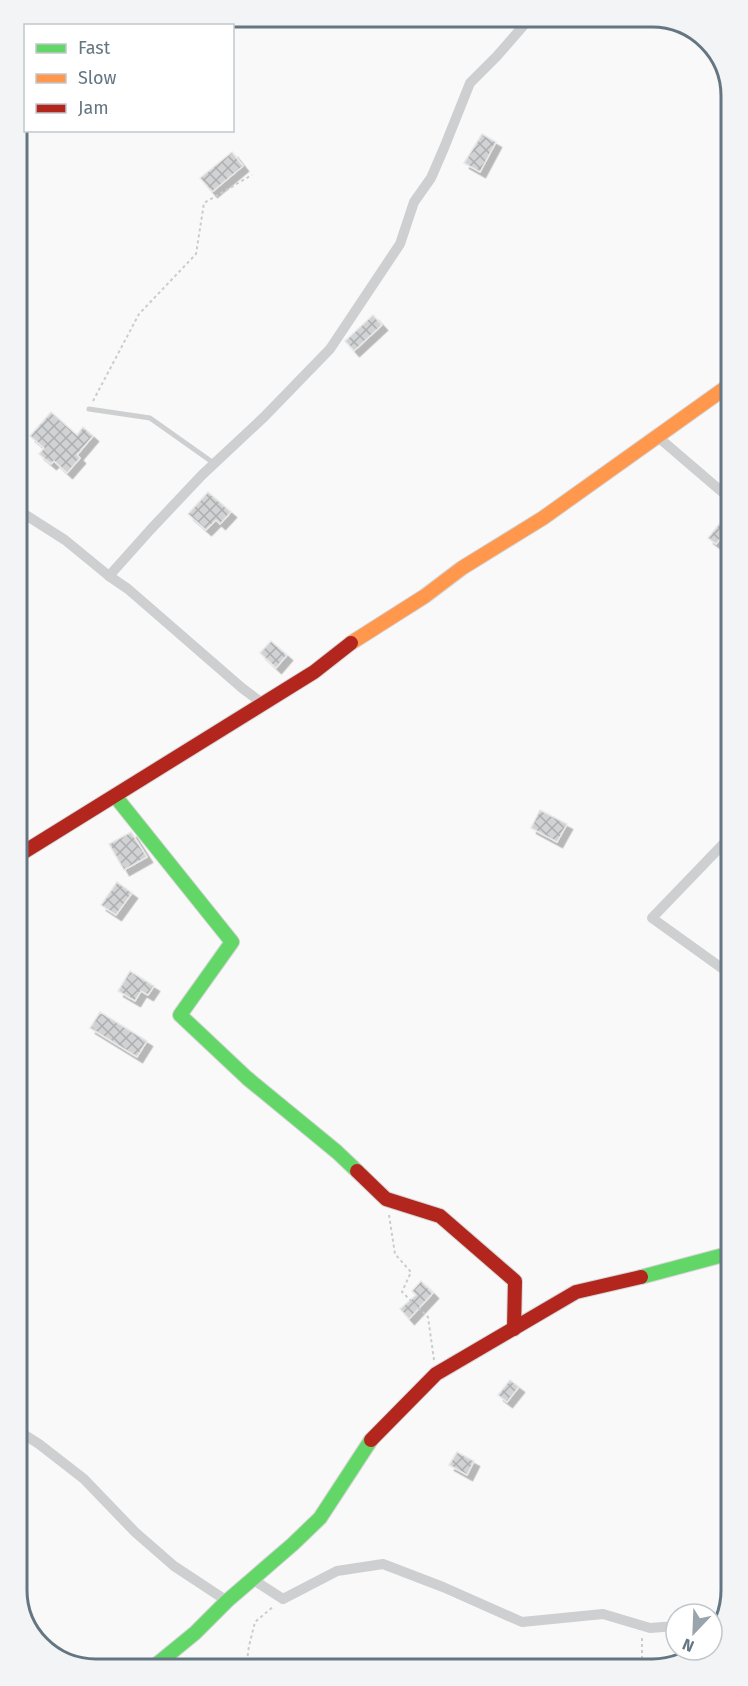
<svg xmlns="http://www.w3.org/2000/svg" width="748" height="1686" font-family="'Fira Sans',sans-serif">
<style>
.building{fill:url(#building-cross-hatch);stroke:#e8e8e8;stroke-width:1.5;filter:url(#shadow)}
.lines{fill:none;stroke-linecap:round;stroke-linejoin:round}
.fast-casing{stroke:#d5d6d7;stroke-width:16}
.slow-casing{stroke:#d5d6d7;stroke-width:16}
.jam-casing{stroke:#d5d6d7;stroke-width:16}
.path{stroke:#cbcccd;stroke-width:2;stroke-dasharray:3 3;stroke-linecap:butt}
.lane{stroke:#cecfd0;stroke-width:5}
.street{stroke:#cecfd0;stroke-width:10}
.fast{stroke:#63d668;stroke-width:14}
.slow{stroke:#ff974d;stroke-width:14}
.jam{stroke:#b3261e;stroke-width:14}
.rim{fill:none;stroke:#657683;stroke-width:3}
</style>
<defs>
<pattern id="building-cross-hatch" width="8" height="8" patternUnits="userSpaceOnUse" patternTransform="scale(1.5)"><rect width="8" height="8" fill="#d0d2d3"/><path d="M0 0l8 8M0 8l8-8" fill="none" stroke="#acafb1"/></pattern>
<filter id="shadow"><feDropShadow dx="5.5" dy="5.5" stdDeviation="0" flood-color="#0004"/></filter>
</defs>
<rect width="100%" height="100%" fill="#f9f9f9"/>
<!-- building -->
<g class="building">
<path d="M 482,134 L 496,142 L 480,172 L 464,163 Z"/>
<path d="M 232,152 L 243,166 L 212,192 L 200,178 Z"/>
<path d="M 373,315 L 382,325 L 354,351 L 345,341 Z"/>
<path d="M 51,412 L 77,435 L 83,427 L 93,436 L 77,455 L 80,458 L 67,473 L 54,461 L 51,464 L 39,454 L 44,448 L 30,436 Z"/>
<path d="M 208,492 L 231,512 L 220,524 L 216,520 L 206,530 L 188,514 Z"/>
<path d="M 720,523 L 728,529 L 716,544 L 708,538 Z"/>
<path d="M 271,641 L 287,655 L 276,668 L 260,653 Z"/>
<path d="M 540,810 L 567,824 L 557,842 L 531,828 Z"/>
<path d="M 131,832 L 147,857 L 124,870 L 109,844 Z"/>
<path d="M 117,882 L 132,893 L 116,915 L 101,905 Z"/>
<path d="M 130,971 L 154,986 L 148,995 L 141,991 L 135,1001 L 118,991 Z"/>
<path d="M 100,1012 L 147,1041 L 137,1057 L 90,1028 Z"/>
<path d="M 421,1281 L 433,1293 L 409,1319 L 400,1309 L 416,1295 L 412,1291 Z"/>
<path d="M 510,1380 L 519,1387 L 507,1402 L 498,1395 Z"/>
<path d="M 457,1452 L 474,1461 L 467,1475 L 449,1465 Z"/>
</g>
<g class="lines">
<defs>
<g id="fast">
<path d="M 115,796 L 232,942 L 180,1015 L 247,1078 L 337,1152 L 357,1171"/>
<path d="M 641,1277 L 731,1253"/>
<path d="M 151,1669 L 195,1633 L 227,1601 L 293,1544 L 320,1518 L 371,1440"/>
</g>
<path id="slow" d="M 351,643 L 425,596 L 462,568 L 543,518 L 728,386"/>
<g id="jam">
<path d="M 19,855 L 314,672 L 351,643"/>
<path d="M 357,1171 L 386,1199 L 440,1216 L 515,1281 L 514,1329"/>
<path d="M 371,1440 L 436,1374 L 576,1292 L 641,1277"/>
</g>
</defs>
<!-- fast casing -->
<use href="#fast" class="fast-casing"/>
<!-- slow casing -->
<use href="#slow" class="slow-casing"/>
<!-- jam casing -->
<use href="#jam" class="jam-casing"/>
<!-- path -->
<g class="path">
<path d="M 548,17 L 582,26 L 589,17"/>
<path d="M 93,401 L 139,314 L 196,254 L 204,203 L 252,175"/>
<path d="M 389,1215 L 395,1254 L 411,1272 L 402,1292 L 428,1317 L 434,1360"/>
<path d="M 642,1638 L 642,1665"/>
<path d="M 246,1668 L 249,1646 L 255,1622 L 274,1606"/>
</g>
<!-- lane -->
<path class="lane" d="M 89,409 L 150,418 L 215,464"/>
<!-- street -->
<g class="street">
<path d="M 658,437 L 728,497"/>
<path d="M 18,510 L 65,540 L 109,576 L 128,589 L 242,688 L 262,703"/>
<path d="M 109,576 L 151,529 L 202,475 L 264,417 L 330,349 L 400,244 L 414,202 L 431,178 L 444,148 L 470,83 L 497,56 L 531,17"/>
<path d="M 729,838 L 652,918 L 730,974"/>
<path d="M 20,1432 L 39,1444 L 84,1479 L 135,1532 L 174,1566 L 227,1601"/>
<path d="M 252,1579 L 283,1599 L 337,1571 L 383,1564 L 443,1587 L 522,1622 L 603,1614 L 650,1628 L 676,1626"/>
<path d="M 712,1623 L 722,1622"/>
</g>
<!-- fast -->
<use href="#fast" class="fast"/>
<!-- slow -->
<use href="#slow" class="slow"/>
<!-- jam -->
<use href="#jam" class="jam"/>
</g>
<!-- crop -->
<path d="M0 0H748V1686H0ZM96 27H652A69 69 0 0 1 721 96V1590A69 69 0 0 1 652 1659H96A69 69 0 0 1 27 1590V96A69 69 0 0 1 96 27Z" fill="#f3f4f5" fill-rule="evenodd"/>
<path class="rim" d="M96 27H652A69 69 0 0 1 721 96V1590A69 69 0 0 1 652 1659H96A69 69 0 0 1 27 1590V96A69 69 0 0 1 96 27Z"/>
<!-- legend -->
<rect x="24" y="24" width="210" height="108" fill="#ffffff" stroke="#c1c8cd" stroke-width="1.5"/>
<rect x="36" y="44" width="30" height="9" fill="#63d668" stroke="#c1c8cd" stroke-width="1.5"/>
<text x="78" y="54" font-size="18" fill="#657683">Fast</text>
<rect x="36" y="74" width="30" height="9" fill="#ff974d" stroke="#c1c8cd" stroke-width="1.5"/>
<text x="78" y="84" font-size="18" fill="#657683">Slow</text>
<rect x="36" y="104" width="30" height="9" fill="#b3261e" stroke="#c1c8cd" stroke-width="1.5"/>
<text x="78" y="114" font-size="18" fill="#657683">Jam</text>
<!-- north arrow -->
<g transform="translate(694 1632) rotate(203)"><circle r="28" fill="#ffffff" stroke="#c1c8cd" stroke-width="1.5"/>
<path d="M0-4.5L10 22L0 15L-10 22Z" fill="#99a4ac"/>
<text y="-9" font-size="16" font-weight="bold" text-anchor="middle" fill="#657683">N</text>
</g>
</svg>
